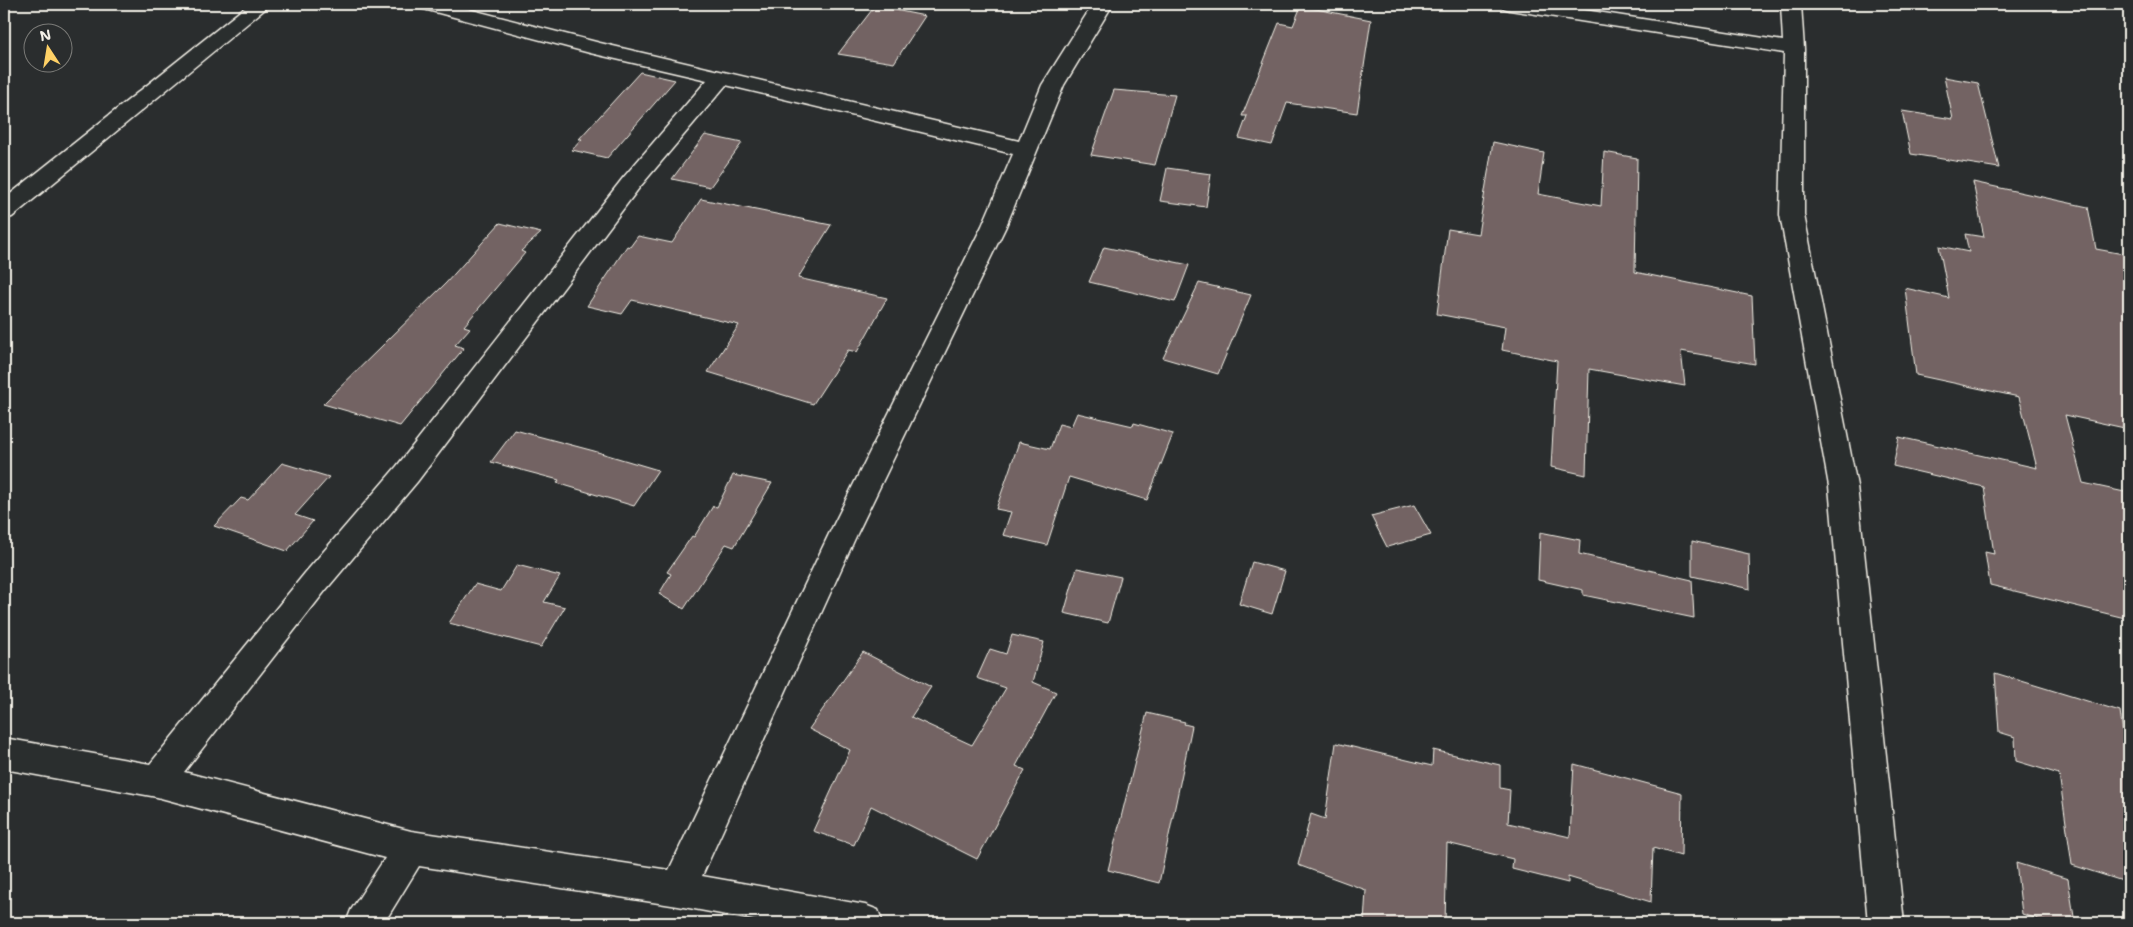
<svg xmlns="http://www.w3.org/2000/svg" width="2133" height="927" font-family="'Shantell Sans',sans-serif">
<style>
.building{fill:#736463;stroke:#f4f1e8}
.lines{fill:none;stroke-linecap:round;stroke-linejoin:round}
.street-casing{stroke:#f4f1e8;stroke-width:3}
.highway-casing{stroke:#f4f1e8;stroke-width:3}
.street{fill:#2a2d2e;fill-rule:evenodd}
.highway{fill:#2a2d2e;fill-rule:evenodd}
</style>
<rect width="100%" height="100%" fill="#2a2d2e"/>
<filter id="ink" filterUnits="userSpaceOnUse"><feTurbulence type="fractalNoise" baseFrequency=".02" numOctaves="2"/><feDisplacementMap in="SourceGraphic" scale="10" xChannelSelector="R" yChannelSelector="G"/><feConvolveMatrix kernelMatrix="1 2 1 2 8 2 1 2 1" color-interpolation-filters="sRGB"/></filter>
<g filter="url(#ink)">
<!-- building -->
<g class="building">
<path d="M 875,6 L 925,16 L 894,63 L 838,54 Z"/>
<path d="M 1301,6 L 1371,20 L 1357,113 L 1287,103 L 1272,145 L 1239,138 L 1247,116 L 1242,116 L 1279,23 L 1293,26 Z"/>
<path d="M 640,72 L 675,80 L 607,158 L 572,150 L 582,139 L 579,139 Z"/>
<path d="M 1944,77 L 1978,83 L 1999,168 L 1911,154 L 1902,111 L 1953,119 Z"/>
<path d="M 1114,90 L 1175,95 L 1155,165 L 1091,155 Z"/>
<path d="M 705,135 L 742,143 L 710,187 L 672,179 Z"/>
<path d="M 1493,142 L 1544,153 L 1538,194 L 1601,206 L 1604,152 L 1637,158 L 1635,272 L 1752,296 L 1755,364 L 1681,351 L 1685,386 L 1589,369 L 1586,475 L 1551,467 L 1557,361 L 1502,350 L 1505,327 L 1437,314 L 1448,229 L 1478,234 Z"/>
<path d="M 1167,168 L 1211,174 L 1206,207 L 1160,201 Z"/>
<path d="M 1973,182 L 2088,207 L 2096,249 L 2129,255 L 2129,429 L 2065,415 L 2083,483 L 2129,493 L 2129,619 L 1990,585 L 1985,552 L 1994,554 L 1984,487 L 1893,466 L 1899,437 L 2037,468 L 2019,397 L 1916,375 L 1905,288 L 1949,298 L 1939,246 L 1969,252 L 1965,234 L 1984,237 Z"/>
<path d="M 701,199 L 831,225 L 798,278 L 887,298 L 857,352 L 848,350 L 813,404 L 708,372 L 739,325 L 632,300 L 622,314 L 587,306 L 627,246 L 630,247 L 638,236 L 672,243 Z"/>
<path d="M 500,223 L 541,233 L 521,251 L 525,253 L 464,326 L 470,328 L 455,345 L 464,348 L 400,426 L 323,404 L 446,283 Z"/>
<path d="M 1104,247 L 1189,265 L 1175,302 L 1089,282 Z"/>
<path d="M 1199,283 L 1251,295 L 1218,374 L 1163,358 Z"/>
<path d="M 1077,413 L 1133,426 L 1134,423 L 1173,434 L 1147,500 L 1069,477 L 1047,545 L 1003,535 L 1011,512 L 996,509 L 1019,442 L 1050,449 L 1059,424 L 1071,427 Z"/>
<path d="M 515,430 L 594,451 L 658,470 L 634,506 L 557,483 L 559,480 L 491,462 Z"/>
<path d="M 282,463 L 329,477 L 295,515 L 313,521 L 287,551 L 214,526 L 241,498 L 248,500 Z"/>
<path d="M 733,475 L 772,483 L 734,547 L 726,544 L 684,609 L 659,594 L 671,574 L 667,572 L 692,536 L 694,537 L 713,506 L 717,507 Z"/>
<path d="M 1414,505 L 1431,535 L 1387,547 L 1371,516 Z"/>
<path d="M 1540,532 L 1580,540 L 1579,554 L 1692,580 L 1694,618 L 1583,595 L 1583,590 L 1538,580 Z"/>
<path d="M 1692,541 L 1749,554 L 1750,589 L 1692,576 Z"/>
<path d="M 1252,562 L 1285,571 L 1272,614 L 1239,604 Z"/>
<path d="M 517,565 L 560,576 L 544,602 L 565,607 L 541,647 L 449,623 L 475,584 L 501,591 Z"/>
<path d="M 1077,568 L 1121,577 L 1108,623 L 1064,613 Z"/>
<path d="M 1012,635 L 1044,642 L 1033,682 L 1056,692 L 1016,766 L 1025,770 L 977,859 L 871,806 L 854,845 L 813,831 L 850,750 L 809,729 L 863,652 L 931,687 L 911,717 L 972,745 L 1006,688 L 977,678 L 990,649 L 1006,654 Z"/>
<path d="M 1995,673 L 2120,711 L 2129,776 L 2129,883 L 2072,865 L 2059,774 L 2016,761 L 2015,737 L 1999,732 Z"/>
<path d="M 1147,713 L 1185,722 L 1184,724 L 1192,726 L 1159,883 L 1108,870 Z"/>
<path d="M 1336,743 L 1432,766 L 1433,750 L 1500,765 L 1500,788 L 1510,790 L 1508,823 L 1570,837 L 1574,764 L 1682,793 L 1681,856 L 1653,848 L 1651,902 L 1568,877 L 1568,883 L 1512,869 L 1513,859 L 1447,843 L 1445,923 L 1364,923 L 1366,890 L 1298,865 L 1311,814 L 1325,819 Z"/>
<path d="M 2016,863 L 2068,879 L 2075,923 L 2051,923 L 2022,914 Z"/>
</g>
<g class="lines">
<defs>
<g id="street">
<path d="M 417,4 L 449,4 L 600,43 L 1019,141 L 1042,85 L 1093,4 L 1113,4 L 1064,85 L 1006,226 L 857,534 L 702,876 L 865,905 L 878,910 L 883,923 L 770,923 L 678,906 L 419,866 L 384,923 L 346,923 L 351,910 L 385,858 L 157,797 L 4,769 L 4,738 L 150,764 L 305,573 L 397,466 L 623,178 L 707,80 L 590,53 L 420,8 ZM 726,85 L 1013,154 L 982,226 L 829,534 L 669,870 L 411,831 L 184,772 L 325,591 L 417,482 L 639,188 Z"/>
<path d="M 1500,4 L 1546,4 L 1783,41 L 1781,4 L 1801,4 L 1804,49 L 1804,215 L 1857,486 L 1904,923 L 1868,923 L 1829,486 L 1780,215 L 1784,53 L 1510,10 L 1503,8 Z"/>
</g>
<path id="highway" d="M 249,4 L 271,4 L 12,217 L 4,219 L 4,199 Z"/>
</defs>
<!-- street casing -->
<use href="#street" class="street-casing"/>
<!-- highway casing -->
<use href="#highway" class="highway-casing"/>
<!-- street -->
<use href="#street" class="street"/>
<!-- highway -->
<use href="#highway" class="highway"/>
</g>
</g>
<!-- margin -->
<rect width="2133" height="927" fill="none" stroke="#2a2d2e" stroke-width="20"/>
<rect x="10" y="10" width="2113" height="907" fill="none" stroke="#f4f1e8" stroke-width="2" filter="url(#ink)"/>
<!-- north arrow -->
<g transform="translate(48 48) rotate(348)"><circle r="24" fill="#2a2d2e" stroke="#7b7b78"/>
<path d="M0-4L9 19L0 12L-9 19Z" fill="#ffd166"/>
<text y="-8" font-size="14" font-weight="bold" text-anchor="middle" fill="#f4f1e8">N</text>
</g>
</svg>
